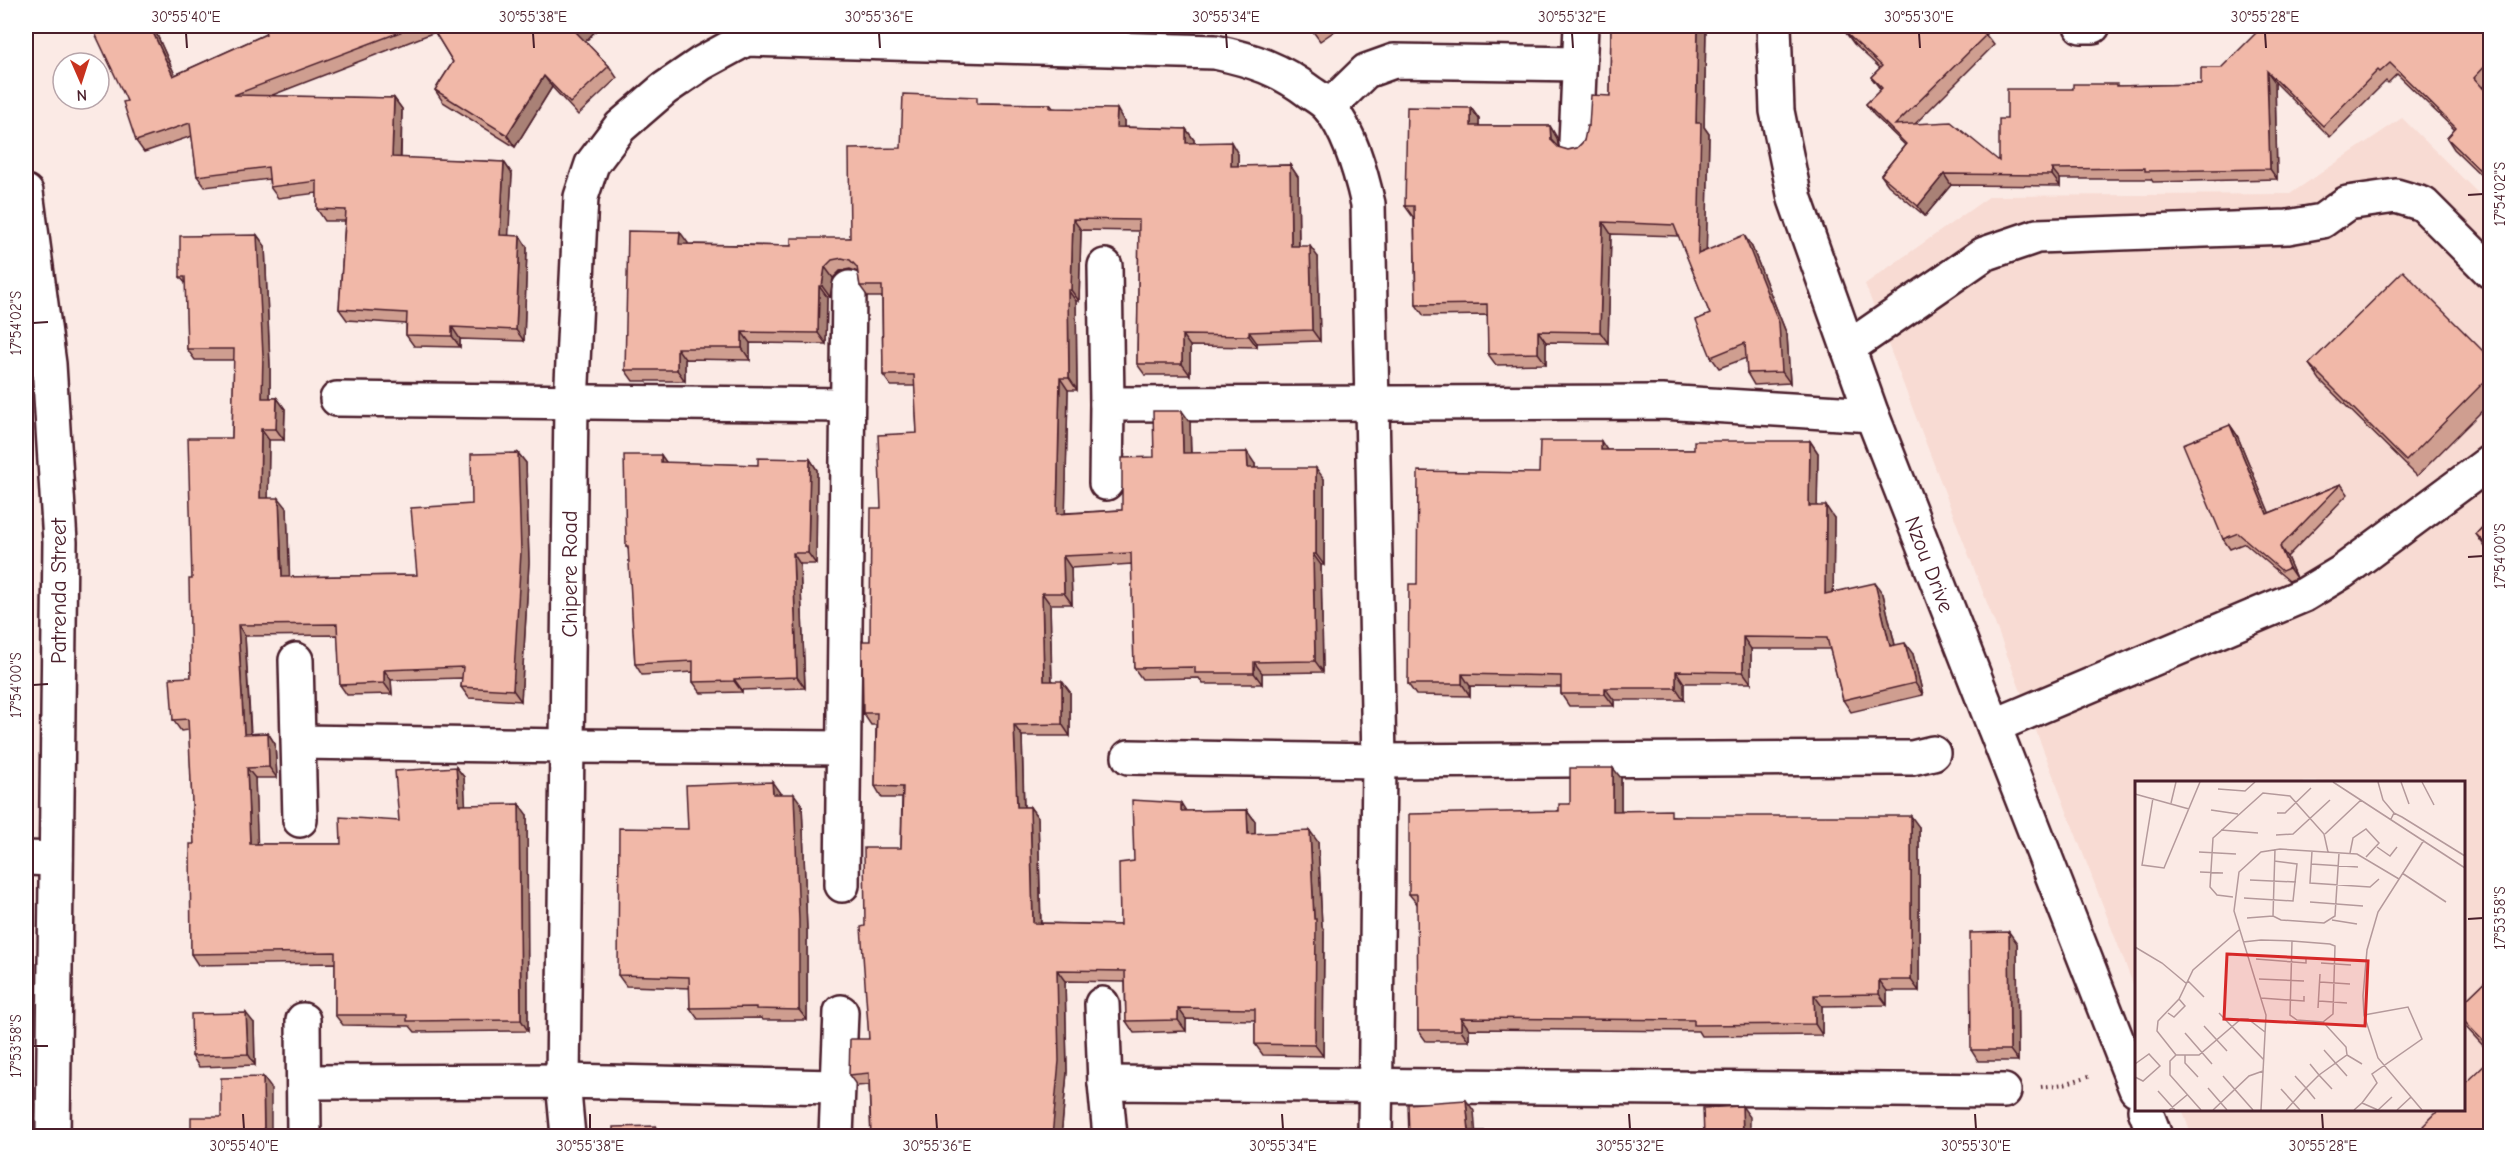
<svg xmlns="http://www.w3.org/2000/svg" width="2516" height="1162" font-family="'Comic Neue',sans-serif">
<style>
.built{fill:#f8dbd3}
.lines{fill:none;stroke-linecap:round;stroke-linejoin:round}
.minor-casing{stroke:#4a1f2b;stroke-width:38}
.path{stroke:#4a1f2b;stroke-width:4;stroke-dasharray:1.5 4.5;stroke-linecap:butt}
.minor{stroke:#fff;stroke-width:33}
.wall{fill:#cf9e90;stroke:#4a1f2b;stroke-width:1.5}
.shaded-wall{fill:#a98176;stroke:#4a1f2b;stroke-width:1.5}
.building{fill:#f1b8a8;stroke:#4a1f2b;stroke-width:1.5}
.ticks{fill:none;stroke:#4a1f2b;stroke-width:2}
.labels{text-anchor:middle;stroke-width:5;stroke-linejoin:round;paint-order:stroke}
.street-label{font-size:22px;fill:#4a1f2b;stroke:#fff}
.inset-road{fill:none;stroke:#b4999b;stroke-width:1.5}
.view{fill:#d62828;fill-opacity:0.15;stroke:#d62828;stroke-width:3}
.inset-edge{fill:none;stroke:#4a1f2b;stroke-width:3}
.neatline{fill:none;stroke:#4a1f2b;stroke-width:2}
.ticks-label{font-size:15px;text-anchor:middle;fill:#4a1f2b}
</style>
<rect width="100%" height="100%" fill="#fbeae5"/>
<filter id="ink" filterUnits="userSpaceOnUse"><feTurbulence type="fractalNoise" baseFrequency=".0167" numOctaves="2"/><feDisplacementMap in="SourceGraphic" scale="12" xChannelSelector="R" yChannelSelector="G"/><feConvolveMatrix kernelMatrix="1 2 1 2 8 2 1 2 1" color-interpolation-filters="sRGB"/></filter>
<g filter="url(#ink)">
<!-- built -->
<path class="built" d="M 2402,118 L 2490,205 L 2490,1136 L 2192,1136 L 2182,1110 L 2464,1110 L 2464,782 L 2136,782 L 2136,992 L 1865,284 L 1990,196 L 2290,194 Z"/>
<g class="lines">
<defs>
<g id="minor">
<path d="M 1774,26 L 1777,111 L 1795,199 L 1872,415 L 2136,1089"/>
<path d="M 2081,26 L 2093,26"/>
<path d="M 1329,107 L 1366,71 L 1394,61 L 1579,64"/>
<path d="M 1576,143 L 1581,26"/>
<path d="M 26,192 L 49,364 L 60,542 L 53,1136"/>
<path d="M 1105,266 L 1107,404"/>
<path d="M 1848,348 L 1984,254 L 2037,236 L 2288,227 L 2322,221 L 2347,203 L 2396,196 L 2423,204 L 2490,271"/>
<path d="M 337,399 L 846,405"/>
<path d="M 1106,483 L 1107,404 L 1662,402 L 1872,415"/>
<path d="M 296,660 L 300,820"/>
<path d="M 1994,726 L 2304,595 L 2342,572 L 2490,462"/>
<path d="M 299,742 L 568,746 L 842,748"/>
<path d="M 1129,757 L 1379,761 L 1891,758 L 1912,758 L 1933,753"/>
<path d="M 26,858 L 56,859"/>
<path d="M 842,885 L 849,288"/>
<path d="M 1102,1004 L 1105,1083"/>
<path d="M 303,1020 L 304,1136"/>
<path d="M 304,1082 L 563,1081 L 836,1087"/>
<path d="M 2145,1110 L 2155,1136"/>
<path d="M 568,1136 L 563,1081 L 571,403 L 581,197 L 592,164 L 620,127 L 664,89 L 702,63 L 746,39 L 1215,52 C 1253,60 1280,69 1311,93 C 1317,97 1324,101 1329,107 C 1350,132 1361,173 1368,204 L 1379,761 L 1375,1136"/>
<path d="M 836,1136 L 841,1012"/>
<path d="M 1110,1136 L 1105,1083 L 2004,1091"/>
</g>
</defs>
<!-- minor casing -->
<use href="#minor" class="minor-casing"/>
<!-- path -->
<path class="path" d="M 2041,1087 L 2064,1084 L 2092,1075"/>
<!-- minor -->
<use href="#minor" class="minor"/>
</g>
<!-- wall -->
<g class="wall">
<path d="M 105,26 L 153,26 L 175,75 L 266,34 L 264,26 L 486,26 L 489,31 L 495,26 L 600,26 L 585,42 L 609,66 L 617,78 L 578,115 L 552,87 L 515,147 L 443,102 L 435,90 L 453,62 L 435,32 L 270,96 L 394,98 L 402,109 L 401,158 L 504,162 L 512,174 L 508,235 L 527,247 L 524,341 L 460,339 L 460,347 L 414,346 L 406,335 L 406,324 L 347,320 L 339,309 L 345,221 L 325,221 L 317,209 L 317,193 L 278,198 L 270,187 L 269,179 L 205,187 L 197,176 L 192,136 L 144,152 L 136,141 L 127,101 Z"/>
<path d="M 1309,26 L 1342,26 L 1320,41 Z"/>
<path d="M 1611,26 L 1706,26 L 1704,127 L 1709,134 L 1706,250 L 1752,247 L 1787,335 L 1790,383 L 1754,385 L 1747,373 L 1746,358 L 1719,368 L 1711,357 L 1710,314 L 1679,236 L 1611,234 L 1608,343 L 1546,342 L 1546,364 L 1496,365 L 1488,354 L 1488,315 L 1424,316 L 1416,305 L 1414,217 L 1413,217 L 1405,206 L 1471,108 L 1479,119 L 1479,126 L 1550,126 L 1557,138 L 1559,148 L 1568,150 L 1577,148 L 1584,141 L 1589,126 L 1610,96 Z"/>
<path d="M 2490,26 L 2490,80 L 2483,87 L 2490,96 L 2490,191 L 2483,180 L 2485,179 L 2454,149 L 2447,138 L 2455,130 L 2397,74 L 2388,83 L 2386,81 L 2330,137 L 2275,82 L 2277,179 L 2153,182 L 2151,179 L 2060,179 L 2060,186 L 1951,185 L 1925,216 L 1888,185 L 1881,175 L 1905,145 L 1874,115 L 1866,104 L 1881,90 L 1871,77 L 1880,68 L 1854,44 L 1846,33 L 1986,35 L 1994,45 L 1915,124 L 1999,161 L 2007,119 L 2073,89 L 2118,86 L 2201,84 L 2221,68 Z"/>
<path d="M 981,103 L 1050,104 L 1053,108 L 1124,121 L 1124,127 L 1186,129 L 1194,140 L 1194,143 L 1238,154 L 1238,166 L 1290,165 L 1298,177 L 1299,246 L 1318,257 L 1320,341 L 1257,343 L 1257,347 L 1190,346 L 1190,375 L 1145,375 L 1137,364 L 1139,231 L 1081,230 L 1079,301 L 1076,301 L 1077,390 L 1068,390 L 1065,513 L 1122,510 L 1154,457 L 1190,422 L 1191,453 L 1255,464 L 1255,468 L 1324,479 L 1324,565 L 1321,565 L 1323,672 L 1262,673 L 1262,684 L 1203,684 L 1199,678 L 1142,679 L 1134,668 L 1132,564 L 1071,568 L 1072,604 L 1050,604 L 1052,681 L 1070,692 L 1070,736 L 1022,736 L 1024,807 L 1030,807 L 1038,818 L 1041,923 L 1120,925 L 1134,861 L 1186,811 L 1247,810 L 1255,821 L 1255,834 L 1318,842 L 1322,927 L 1324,930 L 1323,1056 L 1263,1055 L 1255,1044 L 1255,1020 L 1186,1019 L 1186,1031 L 1134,1033 L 1126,1021 L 1125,982 L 1065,981 L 1067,1072 L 1061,1137 L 871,1137 L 869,1085 L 857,1086 L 849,1075 L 869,1039 L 865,926 L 901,848 L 902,798 L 882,798 L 875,786 L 876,725 L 871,725 L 863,713 L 870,641 L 881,508 L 917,433 L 915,386 L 891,386 L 883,375 L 882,297 L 868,297 L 860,286 L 858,272 L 850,269 L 840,271 L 833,278 L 830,297 L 827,297 L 826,344 L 750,343 L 750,360 L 685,359 L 685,381 L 633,381 L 625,370 L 688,243 L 688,244 L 791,246 L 850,238 L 901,148 Z"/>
<path d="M 257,235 L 265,246 L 270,366 L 270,398 L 277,398 L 285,409 L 284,440 L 269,440 L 268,498 L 287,508 L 289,577 L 417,575 L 472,504 L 518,453 L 526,463 L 529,562 L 521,701 L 469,698 L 461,687 L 462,678 L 391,680 L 392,694 L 347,695 L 340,685 L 338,635 L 245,636 L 251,734 L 268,733 L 275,744 L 277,778 L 255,778 L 257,844 L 341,844 L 399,821 L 456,767 L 464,777 L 465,805 L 527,815 L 528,1031 L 415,1032 L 410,1026 L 343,1025 L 335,1015 L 335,963 L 198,965 L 191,954 L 194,844 L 189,730 L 181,731 L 173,720 L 191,677 L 192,579 L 232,438 L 234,360 L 195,360 L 187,349 L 186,284 L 180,277 Z"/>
<path d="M 2490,358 L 2490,403 L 2417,476 L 2320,380 L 2309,364 Z"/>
<path d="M 2230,425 L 2237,435 L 2269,513 L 2341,484 L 2348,494 L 2287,557 L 2296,578 L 2289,581 L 2245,543 L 2230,549 L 2223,539 Z"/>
<path d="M 1810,441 L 1818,453 L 1817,506 L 1834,518 L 1833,592 L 1883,594 L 1895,645 L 1913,654 L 1923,695 L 1851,712 L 1843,700 L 1830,649 L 1751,649 L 1751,683 L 1684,683 L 1684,700 L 1614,700 L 1614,706 L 1569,706 L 1561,694 L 1561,687 L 1470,686 L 1470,696 L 1416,695 L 1408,684 L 1417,584 L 1539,473 L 1607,450 L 1694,450 Z"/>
<path d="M 661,455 L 666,463 L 758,465 L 810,459 L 817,470 L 816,564 L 800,564 L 805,688 L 742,690 L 742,692 L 701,693 L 693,682 L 693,672 L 642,675 L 635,664 L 629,550 L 626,546 Z"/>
<path d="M 2490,519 L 2490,554 L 2476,534 Z"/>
<path d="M 1621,778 L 1621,810 L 1675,816 L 1919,827 L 1919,991 L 1887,991 L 1887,1005 L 1822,1006 L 1822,1035 L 1701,1036 L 1698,1031 L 1469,1029 L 1469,1041 L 1426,1041 L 1418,1030 L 1418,905 L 1409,894 L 1570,804 Z"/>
<path d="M 772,782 L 780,794 L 802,805 L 807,931 L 807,1020 L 763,1020 L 761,1018 L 698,1019 L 690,1008 L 690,988 L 626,986 L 618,975 L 688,829 Z"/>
<path d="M 2017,943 L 2018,1061 L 1978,1061 L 1971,1050 Z"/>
<path d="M 2490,977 L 2490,1053 L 2463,1024 L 2463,1003 Z"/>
<path d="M 254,1023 L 255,1065 L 199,1067 L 192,1056 Z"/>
</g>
<!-- shaded-wall -->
<g class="shaded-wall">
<path d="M 150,26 L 153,26 L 181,88 L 173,76 Z"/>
<path d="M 582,26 L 600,26 L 584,43 L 576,32 Z"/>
<path d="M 1698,26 L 1706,26 L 1704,127 L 1709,134 L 1706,265 L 1698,254 L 1696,123 Z"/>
<path d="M 2267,71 L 2275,82 L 2277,179 L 2270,169 Z"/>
<path d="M 544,76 L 552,87 L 515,147 L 507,135 Z"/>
<path d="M 394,98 L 402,109 L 400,169 L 392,157 Z"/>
<path d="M 1471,108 L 1479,119 L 1479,137 L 1471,126 Z"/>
<path d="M 1117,109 L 1124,121 L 1124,138 L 1116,127 Z"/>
<path d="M 1550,126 L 1557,138 L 1559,151 L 1551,140 Z"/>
<path d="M 1186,129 L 1194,140 L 1194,154 L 1186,143 Z"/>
<path d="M 1231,142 L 1238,154 L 1238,177 L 1231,166 Z"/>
<path d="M 504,162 L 512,174 L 508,246 L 500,235 Z"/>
<path d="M 1290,165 L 1298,177 L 1299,257 L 1291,246 Z"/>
<path d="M 2052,169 L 2060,179 L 2060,186 L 2052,175 Z"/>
<path d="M 1944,174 L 1951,185 L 1925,216 L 1918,206 Z"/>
<path d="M 1073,219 L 1081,230 L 1079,301 L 1071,290 Z"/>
<path d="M 1603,222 L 1611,234 L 1608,343 L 1600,332 Z"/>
<path d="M 680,232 L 688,243 L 687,255 L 679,244 Z"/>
<path d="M 257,235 L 265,246 L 270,366 L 270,408 L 262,398 Z"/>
<path d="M 1744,235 L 1752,247 L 1787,335 L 1790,383 L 1782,372 Z"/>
<path d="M 520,236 L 527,247 L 524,341 L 516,330 Z"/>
<path d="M 1310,246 L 1318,257 L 1320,341 L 1312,330 Z"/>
<path d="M 825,267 L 833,278 L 830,297 L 822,286 Z"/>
<path d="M 819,286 L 827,297 L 826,344 L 818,333 Z"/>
<path d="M 1068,290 L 1076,301 L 1077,390 L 1069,378 Z"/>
<path d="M 452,327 L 460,339 L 460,347 L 452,336 Z"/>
<path d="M 1538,331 L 1546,342 L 1546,364 L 1538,353 Z"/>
<path d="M 742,332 L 750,343 L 750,360 L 742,348 Z"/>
<path d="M 1249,332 L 1257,343 L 1257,347 L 1249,336 Z"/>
<path d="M 1182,335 L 1190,346 L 1190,375 L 1182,364 Z"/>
<path d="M 677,348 L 685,359 L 685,381 L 677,370 Z"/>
<path d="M 1060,378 L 1068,390 L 1065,525 L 1057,514 Z"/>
<path d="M 277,398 L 285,409 L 284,440 L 276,429 Z"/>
<path d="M 1182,411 L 1190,422 L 1191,465 L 1183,453 Z"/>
<path d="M 2230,425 L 2237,435 L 2274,524 L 2267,514 Z"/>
<path d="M 261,429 L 269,440 L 268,509 L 260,498 Z"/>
<path d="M 1601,441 L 1609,453 L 1601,450 Z"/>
<path d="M 1810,441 L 1818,453 L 1817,518 L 1809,506 Z"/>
<path d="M 1247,452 L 1255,464 L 1255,479 L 1248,468 Z"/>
<path d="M 518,453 L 526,463 L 529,562 L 521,701 L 513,690 Z"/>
<path d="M 661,455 L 669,466 L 661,462 Z"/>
<path d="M 810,459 L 817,470 L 816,564 L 808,553 Z"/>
<path d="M 1316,468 L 1324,479 L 1324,565 L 1316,554 Z"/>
<path d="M 279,498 L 287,508 L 290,588 L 282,577 Z"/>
<path d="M 1826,506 L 1834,518 L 1833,606 L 1825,594 Z"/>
<path d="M 2280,547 L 2287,557 L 2296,578 L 2289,568 Z"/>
<path d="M 793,553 L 800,564 L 805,688 L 797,677 Z"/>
<path d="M 1313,554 L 1321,565 L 1323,672 L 1315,661 Z"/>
<path d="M 1063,556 L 1071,568 L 1072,604 L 1064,593 Z"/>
<path d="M 1875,583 L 1883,594 L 1898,658 L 1890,646 Z"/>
<path d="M 1042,593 L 1050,604 L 1052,692 L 1044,681 Z"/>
<path d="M 238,625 L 245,636 L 251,745 L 244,734 Z"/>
<path d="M 1743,637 L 1751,649 L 1751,683 L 1743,672 Z"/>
<path d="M 1905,643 L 1913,654 L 1923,695 L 1915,683 Z"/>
<path d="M 1254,662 L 1262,673 L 1262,684 L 1254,673 Z"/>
<path d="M 384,670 L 391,680 L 392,694 L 384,683 Z"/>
<path d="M 1676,671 L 1684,683 L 1684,700 L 1676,688 Z"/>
<path d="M 1462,674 L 1470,686 L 1470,696 L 1462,684 Z"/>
<path d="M 734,679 L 742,690 L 742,692 L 734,681 Z"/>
<path d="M 1062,681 L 1070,692 L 1070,736 L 1062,724 Z"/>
<path d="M 1605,688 L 1614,700 L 1614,706 L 1605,694 Z"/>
<path d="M 1014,725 L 1022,736 L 1024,818 L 1017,807 Z"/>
<path d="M 268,733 L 275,744 L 277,778 L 269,767 Z"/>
<path d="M 456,767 L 464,777 L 466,815 L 459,805 Z"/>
<path d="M 247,768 L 255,778 L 258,855 L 250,844 Z"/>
<path d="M 1613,768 L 1621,778 L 1621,821 L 1613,811 Z"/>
<path d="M 772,782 L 780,793 L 781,805 L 773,794 Z"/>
<path d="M 794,794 L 802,805 L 807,931 L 807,1020 L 799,1010 Z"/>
<path d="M 1181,803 L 1188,814 L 1181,811 Z"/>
<path d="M 519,804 L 527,815 L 528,1031 L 521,1020 Z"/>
<path d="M 1030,807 L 1038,818 L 1041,934 L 1033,923 Z"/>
<path d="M 1247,810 L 1255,821 L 1255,845 L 1248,834 Z"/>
<path d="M 1911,816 L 1919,827 L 1919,991 L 1911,980 Z"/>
<path d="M 1310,831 L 1318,842 L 1322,927 L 1324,930 L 1323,1056 L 1315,1045 L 1314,919 Z"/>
<path d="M 2009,932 L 2017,943 L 2018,1061 L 2010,1050 Z"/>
<path d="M 1057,970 L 1065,981 L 1067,1072 L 1061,1137 L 1052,1137 Z"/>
<path d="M 1879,980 L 1887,991 L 1887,1005 L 1879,994 Z"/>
<path d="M 1814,995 L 1822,1006 L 1822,1035 L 1815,1024 Z"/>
<path d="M 1178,1008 L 1186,1019 L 1186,1031 L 1178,1020 Z"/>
<path d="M 246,1013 L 254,1023 L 255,1065 L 248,1054 Z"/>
<path d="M 1461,1018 L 1469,1029 L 1469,1041 L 1461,1030 Z"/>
<path d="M 263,1077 L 271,1088 L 271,1137 L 264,1137 Z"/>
<path d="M 1466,1100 L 1474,1111 L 1476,1137 L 1469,1131 Z"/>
<path d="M 1742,1106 L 1750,1117 L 1750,1137 L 1743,1137 Z"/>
<path d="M 656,1126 L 663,1137 L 656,1137 Z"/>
</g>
<!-- building -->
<g class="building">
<path d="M 105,26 L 150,26 L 173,76 L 266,34 L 264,26 L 416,26 L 234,95 L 394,98 L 392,157 L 504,162 L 500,235 L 520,236 L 516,330 L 452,327 L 452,336 L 406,335 L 407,313 L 339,309 L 346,210 L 317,209 L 317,181 L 270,187 L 268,167 L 197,176 L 190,123 L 136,141 L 123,102 L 127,101 L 94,31 Z"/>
<path d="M 431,26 L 484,26 L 488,32 L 495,26 L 582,26 L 576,32 L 609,66 L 570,103 L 544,76 L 507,135 L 435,90 L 453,62 Z"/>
<path d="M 1309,26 L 1316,26 L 1311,29 Z"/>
<path d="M 1611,26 L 1698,26 L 1696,123 L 1701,123 L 1698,254 L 1744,235 L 1779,323 L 1782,372 L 1747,373 L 1745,343 L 1711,357 L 1696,320 L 1710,314 L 1674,225 L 1603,222 L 1600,332 L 1538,331 L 1538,353 L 1488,354 L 1487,304 L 1416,305 L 1414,206 L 1405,206 L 1407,107 L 1471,108 L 1471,126 L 1550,126 L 1551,140 L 1558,147 L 1568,150 L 1577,148 L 1584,141 L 1587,126 L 1589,126 L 1591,95 L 1610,96 Z"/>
<path d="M 1854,26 L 1977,26 L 1986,35 L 1895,125 L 1951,122 L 1999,161 L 1999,119 L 2007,119 L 2007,89 L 2073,89 L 2073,84 L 2117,84 L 2117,86 L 2201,84 L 2201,68 L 2221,68 L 2263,26 L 2490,26 L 2490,61 L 2474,78 L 2490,96 L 2490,188 L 2483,180 L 2487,177 L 2447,138 L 2456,128 L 2390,63 L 2380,72 L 2378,70 L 2323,126 L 2267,71 L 2270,169 L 2145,171 L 2145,168 L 2052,169 L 2052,175 L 1944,174 L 1918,206 L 1881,175 L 1906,144 L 1866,104 L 1882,88 L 1871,77 L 1882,66 L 1846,33 Z"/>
<path d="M 903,94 L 977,97 L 977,103 L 1050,104 L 1050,108 L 1117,109 L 1116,127 L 1186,129 L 1186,143 L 1231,142 L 1231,166 L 1290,165 L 1291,246 L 1310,246 L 1312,330 L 1249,332 L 1249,336 L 1182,335 L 1182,364 L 1137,364 L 1139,220 L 1073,219 L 1071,290 L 1068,290 L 1069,378 L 1060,378 L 1057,514 L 1122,510 L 1122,458 L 1154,457 L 1153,411 L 1182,411 L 1183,453 L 1247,452 L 1248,468 L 1316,468 L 1316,554 L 1313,554 L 1315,661 L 1254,662 L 1254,673 L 1195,673 L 1195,667 L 1134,668 L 1131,553 L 1063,556 L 1064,593 L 1042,593 L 1044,681 L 1062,681 L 1062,724 L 1014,725 L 1017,807 L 1030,807 L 1033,923 L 1120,925 L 1119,863 L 1134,861 L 1132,800 L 1181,803 L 1181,811 L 1247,810 L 1248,834 L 1310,831 L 1314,919 L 1316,919 L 1315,1045 L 1255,1044 L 1255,1009 L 1178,1008 L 1178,1020 L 1126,1021 L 1125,971 L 1057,970 L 1059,1061 L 1052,1137 L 871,1137 L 869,1073 L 849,1075 L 850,1039 L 869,1039 L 861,927 L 865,926 L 864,848 L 901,848 L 903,787 L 875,786 L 877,713 L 863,713 L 862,641 L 870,641 L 871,508 L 881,508 L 878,435 L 917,433 L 914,375 L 883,375 L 882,286 L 860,286 L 857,267 L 850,260 L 842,258 L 832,260 L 825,267 L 822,286 L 819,286 L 818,333 L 742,332 L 742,348 L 677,348 L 677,370 L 625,370 L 628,231 L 680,232 L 679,244 L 791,246 L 791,238 L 850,238 L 849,149 L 901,148 Z"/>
<path d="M 257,235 L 263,355 L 262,398 L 277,398 L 276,429 L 261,429 L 260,498 L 279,498 L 282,577 L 417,575 L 411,508 L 472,504 L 471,454 L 518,453 L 521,552 L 513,690 L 461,687 L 463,667 L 384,670 L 384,683 L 340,685 L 337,624 L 238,625 L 244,734 L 268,733 L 269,767 L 247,768 L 250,844 L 341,844 L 340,817 L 399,821 L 395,771 L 456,767 L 459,805 L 519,804 L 521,1020 L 407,1021 L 407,1015 L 335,1015 L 335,952 L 191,954 L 190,844 L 194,844 L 188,719 L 173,720 L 170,678 L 191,677 L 189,579 L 192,579 L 188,438 L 232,438 L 234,349 L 187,349 L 185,277 L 180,277 L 180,236 Z"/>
<path d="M 2403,271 L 2490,358 L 2490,376 L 2406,461 L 2309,364 Z"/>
<path d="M 2230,425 L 2267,514 L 2341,484 L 2280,547 L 2289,568 L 2282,571 L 2238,533 L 2223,539 L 2183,444 Z"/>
<path d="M 1540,441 L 1601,441 L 1601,450 L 1694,450 L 1694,441 L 1810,441 L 1809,506 L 1826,506 L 1825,594 L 1875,583 L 1890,646 L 1905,643 L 1915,683 L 1843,700 L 1827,638 L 1743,637 L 1743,672 L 1676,671 L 1676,688 L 1605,688 L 1605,694 L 1561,694 L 1561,676 L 1462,674 L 1462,684 L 1408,684 L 1409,584 L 1417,584 L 1418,471 L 1539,473 Z"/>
<path d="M 624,455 L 661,455 L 661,462 L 758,465 L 758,458 L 810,459 L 808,553 L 793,553 L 797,677 L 734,679 L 734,681 L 693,682 L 693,661 L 635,664 L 628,546 L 626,546 Z"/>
<path d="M 2490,519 L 2490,549 L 2476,534 Z"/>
<path d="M 1570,768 L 1613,768 L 1613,811 L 1671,810 L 1671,816 L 1911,816 L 1911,980 L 1879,980 L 1879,994 L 1814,995 L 1815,1024 L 1694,1025 L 1694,1020 L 1461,1018 L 1461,1030 L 1418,1030 L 1417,894 L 1409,894 L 1409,814 L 1559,811 L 1559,804 L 1570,804 Z"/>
<path d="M 772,782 L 773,794 L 794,794 L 799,920 L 799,1010 L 756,1009 L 756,1007 L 690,1008 L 689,977 L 618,975 L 619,828 L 688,829 L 686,785 Z"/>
<path d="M 2009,932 L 2010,1050 L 1971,1050 L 1970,933 Z"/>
<path d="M 2490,977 L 2490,1048 L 2463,1020 L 2463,1003 Z"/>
<path d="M 246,1013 L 248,1054 L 192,1056 L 191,1014 Z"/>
<path d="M 2490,1060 L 2490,1137 L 2433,1137 L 2423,1126 L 2439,1110 L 2463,1110 L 2463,1086 Z"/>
<path d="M 263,1077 L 264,1137 L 191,1137 L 191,1117 L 221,1117 L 221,1078 Z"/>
<path d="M 1466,1100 L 1469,1131 L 1530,1131 L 1530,1137 L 1409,1137 L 1408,1104 Z"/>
<path d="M 1742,1106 L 1743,1137 L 1704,1137 L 1703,1108 Z"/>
<path d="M 656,1126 L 656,1137 L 613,1137 L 613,1127 Z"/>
</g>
</g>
<!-- ticks -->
<path class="ticks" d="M 186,33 L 187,48M 533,33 L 534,48M 879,33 L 880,48M 1226,33 L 1227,48M 1572,33 L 1573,48M 1919,33 L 1920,48M 2265,33 L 2266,48M 2468,195 L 2483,194M 33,323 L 48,322M 2468,557 L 2483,556M 33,685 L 48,684M 2468,919 L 2483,918M 33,1046 L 48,1046M 243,1114 L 244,1129M 590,1114 L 590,1129M 936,1114 L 937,1129M 1282,1114 L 1283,1129M 1629,1114 L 1630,1129M 1975,1114 L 1976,1129M 2322,1114 L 2323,1129"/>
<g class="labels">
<!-- street labels -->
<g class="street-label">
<text transform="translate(1930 564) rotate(69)" y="8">Nzou Drive</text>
<text transform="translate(569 574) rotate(-90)" y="8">Chipere Road</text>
<text transform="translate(58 591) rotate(-90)" y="8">Patrenda Street</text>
</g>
</g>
<!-- overview -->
<g transform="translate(2135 781)">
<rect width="330" height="330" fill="#fbeae5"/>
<path class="inset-road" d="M 198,1 L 330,87M 243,1 L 248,19 L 259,32M 266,1 L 274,23M 287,1 L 299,24M 83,8 L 110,10 L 120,1M 0,13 L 54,28M 18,17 L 7,84 L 29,87 L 65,1M 36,22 L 41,1M 76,29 L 103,33M 142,32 L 150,32 L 176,7M 256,38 L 259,32 L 267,36 L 330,75M 86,49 L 123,52M 190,53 L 226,19M 141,54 L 158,53 L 195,19M 242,66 L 255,75 L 262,66M 140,68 L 138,135 L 146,139 L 189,142 L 200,135 L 204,72M 177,70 L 175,102 L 235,106 L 244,98M 64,71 L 101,73M 215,72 L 218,57 L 231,48 L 244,62 L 231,76M 176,83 L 223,86M 65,91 L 88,92M 267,92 L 311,121M 115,99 L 161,101M 98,116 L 82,114 L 75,106 L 78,57 L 128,12 L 155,15 L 189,53 L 193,71M 109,117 L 158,120 L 162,83 L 139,80M 175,121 L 228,125M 112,137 L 138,135M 197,139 L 222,143M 108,161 L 126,159 L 157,160 L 195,163 L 200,165 L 198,233 L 188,241 L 162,239 L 155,234 L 157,160M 0,166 L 27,182 L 52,203M 121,178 L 171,182 L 171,177M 186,182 L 216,184M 124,198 L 169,200M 53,200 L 69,216M 185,201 L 215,203M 126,217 L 169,220 L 169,215M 184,220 L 212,222M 183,227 L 185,193M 33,232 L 39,236 L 50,225 L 44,218M 84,232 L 129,279M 188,241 L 211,266 L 212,274M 69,245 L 92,270M 50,252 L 77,283M 189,269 L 212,295M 41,274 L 22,250 L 23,240 L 44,218 L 58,189 L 104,149M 50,274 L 50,282 L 63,296M 0,283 L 14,273 L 25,285 L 8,300 L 0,296M 175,283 L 184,294 L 171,307 L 180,318M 88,295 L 118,329M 73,307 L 92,329M 146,308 L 165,329M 197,308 L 184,294 L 212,274 L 227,283M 23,310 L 40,329M 227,322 L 242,302 L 237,293 L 287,258 L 273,226 L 229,234M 34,329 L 52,314M 66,329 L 35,294 L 35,280 L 41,274 L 64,274 L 106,238 L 113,238 L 130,251M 78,329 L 114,295 L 128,290M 126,329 L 131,234 L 99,130 L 104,91 L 126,71 L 145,68 L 222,73 L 264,98M 151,329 L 171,307 L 160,295M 219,329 L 227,322 L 243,329M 243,329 L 257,316M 262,329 L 276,316M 287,329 L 243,277 L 229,234 L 228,215 L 232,169 L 243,131 L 289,59"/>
<path class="view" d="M 92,173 L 233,180 L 230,245 L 89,238 Z"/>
<rect width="330" height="330" class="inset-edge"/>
</g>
<!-- margin -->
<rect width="2516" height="1162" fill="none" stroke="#fff" stroke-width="66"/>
<!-- north arrow -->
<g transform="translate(81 81) rotate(177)"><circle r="28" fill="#ffffff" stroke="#b7a5aa" stroke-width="1.5"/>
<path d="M0-4.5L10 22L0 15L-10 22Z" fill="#c8321e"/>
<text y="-9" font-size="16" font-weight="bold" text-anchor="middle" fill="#4a1f2b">N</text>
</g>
<rect x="33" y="33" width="2450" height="1096" class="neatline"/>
<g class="ticks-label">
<text x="186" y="22">30°55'40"E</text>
<text x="533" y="22">30°55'38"E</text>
<text x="879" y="22">30°55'36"E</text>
<text x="1226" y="22">30°55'34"E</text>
<text x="1572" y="22">30°55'32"E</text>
<text x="1919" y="22">30°55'30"E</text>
<text x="2265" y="22">30°55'28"E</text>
<text transform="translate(2500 194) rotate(-90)" y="5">17°54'02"S</text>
<text transform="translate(16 323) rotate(-90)" y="5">17°54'02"S</text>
<text transform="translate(2500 556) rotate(-90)" y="5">17°54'00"S</text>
<text transform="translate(16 685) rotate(-90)" y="5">17°54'00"S</text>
<text transform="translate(2500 918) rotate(-90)" y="5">17°53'58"S</text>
<text transform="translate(16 1046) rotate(-90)" y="5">17°53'58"S</text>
<text x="244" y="1151">30°55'40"E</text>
<text x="590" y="1151">30°55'38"E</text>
<text x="937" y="1151">30°55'36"E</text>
<text x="1283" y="1151">30°55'34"E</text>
<text x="1630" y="1151">30°55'32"E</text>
<text x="1976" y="1151">30°55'30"E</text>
<text x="2323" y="1151">30°55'28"E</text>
</g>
</svg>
